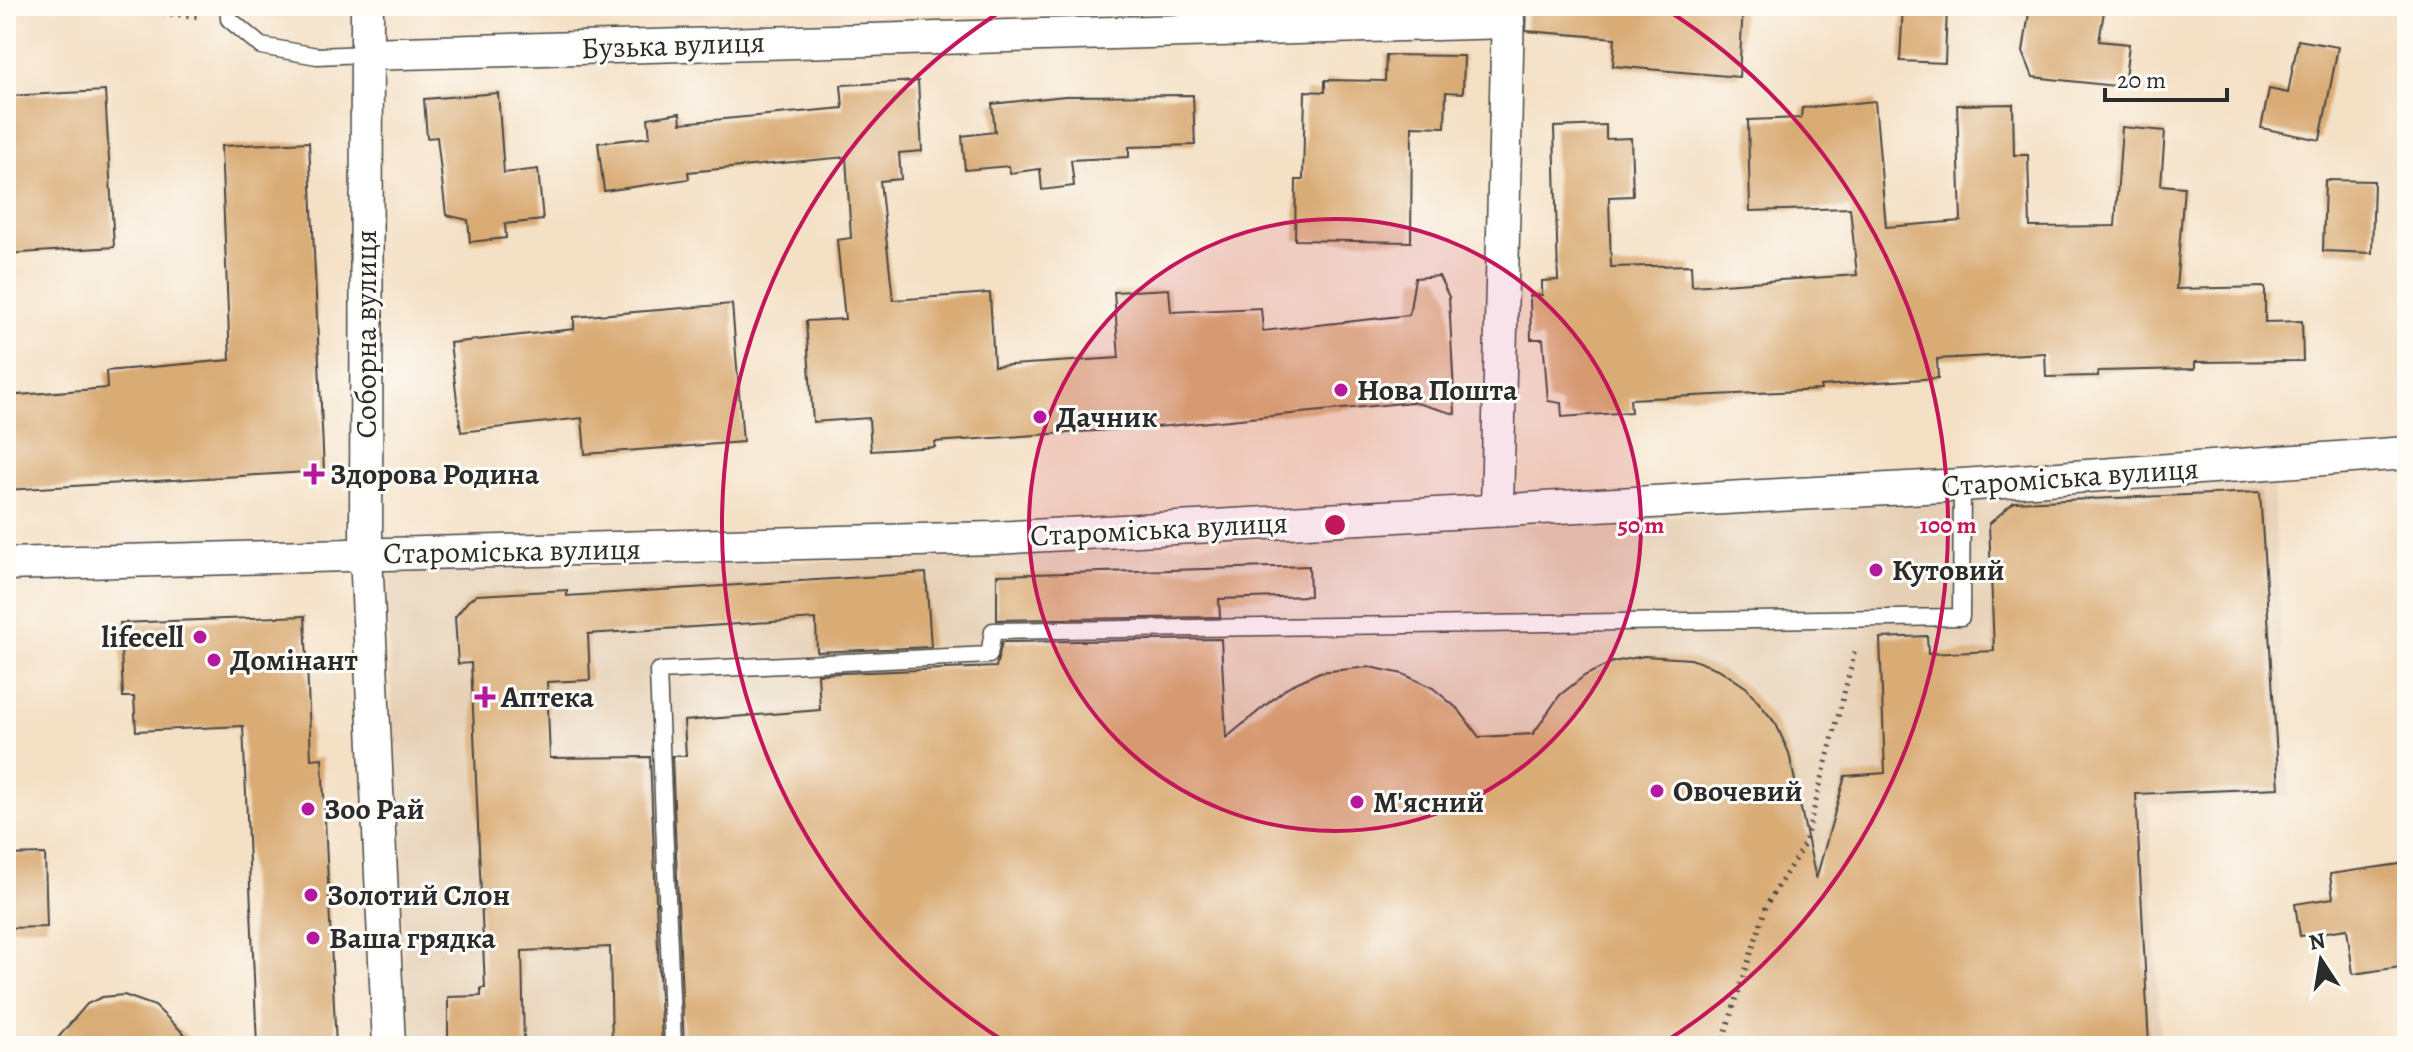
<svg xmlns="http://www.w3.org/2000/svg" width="2413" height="1052" font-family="Alegreya,serif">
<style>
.built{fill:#e6d0b5}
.building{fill:#d9ab75}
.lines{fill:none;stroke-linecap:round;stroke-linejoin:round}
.lane-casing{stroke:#494642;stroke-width:19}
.street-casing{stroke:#494642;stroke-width:35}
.path{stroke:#494642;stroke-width:5;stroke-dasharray:2 6;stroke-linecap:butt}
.lane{stroke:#fff;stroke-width:16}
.street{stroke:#fff;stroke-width:32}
.ring{fill:none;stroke:#c2185b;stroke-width:4}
.poi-dot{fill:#b5179e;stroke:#fdfcf7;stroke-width:3}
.labels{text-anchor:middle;stroke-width:6;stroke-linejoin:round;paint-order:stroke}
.street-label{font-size:30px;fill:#2b2b2b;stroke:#fdfcf7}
.poi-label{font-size:30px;font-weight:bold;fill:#2b2b2b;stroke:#fdfcf7;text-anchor:start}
.centre{fill:#c2185b;stroke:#fdfcf7;stroke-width:4}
.ring-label{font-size:24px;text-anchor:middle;font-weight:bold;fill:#c2185b;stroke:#fdfcf7;stroke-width:6;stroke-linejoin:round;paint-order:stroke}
</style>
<rect width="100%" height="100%" fill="#fdfcf7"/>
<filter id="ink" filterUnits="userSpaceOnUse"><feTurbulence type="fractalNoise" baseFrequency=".0125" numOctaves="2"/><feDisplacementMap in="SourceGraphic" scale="16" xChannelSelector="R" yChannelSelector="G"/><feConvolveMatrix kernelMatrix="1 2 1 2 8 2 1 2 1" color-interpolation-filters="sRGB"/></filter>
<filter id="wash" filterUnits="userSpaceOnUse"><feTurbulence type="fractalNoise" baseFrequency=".006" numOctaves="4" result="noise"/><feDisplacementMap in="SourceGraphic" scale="32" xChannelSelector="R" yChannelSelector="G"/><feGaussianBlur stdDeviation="1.8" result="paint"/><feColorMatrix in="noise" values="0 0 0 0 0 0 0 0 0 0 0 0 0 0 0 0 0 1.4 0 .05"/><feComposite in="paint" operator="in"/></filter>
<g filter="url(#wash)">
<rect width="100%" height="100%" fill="#f4e0c5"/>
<!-- built -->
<path class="built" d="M 2273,479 L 2289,795 L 2148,803 L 2161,1046 L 408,1046 L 386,572 L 996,557 Z"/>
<g id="blocks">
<!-- building -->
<g class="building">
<path d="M 1527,6 L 1743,6 L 1739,77 L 1613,66 L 1615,38 L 1526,31 Z"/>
<path d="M 1903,6 L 1947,7 L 1945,63 L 1900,61 Z"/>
<path d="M 2030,6 L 2105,6 L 2099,41 L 2129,44 L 2124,87 L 2033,77 L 2023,52 Z"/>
<path d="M 2298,40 L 2338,47 L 2320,140 L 2261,128 L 2269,89 L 2288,93 Z"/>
<path d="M 1386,55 L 1464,56 L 1463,93 L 1446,92 L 1445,127 L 1412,126 L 1411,242 L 1295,240 L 1296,180 L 1303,180 L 1305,91 L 1325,92 L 1325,80 L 1385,81 Z"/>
<path d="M 918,81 L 922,151 L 899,153 L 901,179 L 880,181 L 893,300 L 990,293 L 994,366 L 1119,358 L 1114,292 L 1169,289 L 1171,312 L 1261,308 L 1263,331 L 1409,315 L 1415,278 L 1439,276 L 1449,297 L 1455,414 L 1413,402 L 1168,426 L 934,442 L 935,447 L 871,451 L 869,418 L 813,422 L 806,321 L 845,319 L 837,240 L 851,238 L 846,157 L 688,172 L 689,179 L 604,191 L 598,143 L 650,137 L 648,118 L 680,113 L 681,123 L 843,108 L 841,85 Z"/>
<path d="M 105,91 L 114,247 L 6,254 L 6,96 Z"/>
<path d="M 498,93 L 504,173 L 538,169 L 543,220 L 505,224 L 506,238 L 470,242 L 468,220 L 446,215 L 437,137 L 427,138 L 424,99 Z"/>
<path d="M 1193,95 L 1195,145 L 1129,147 L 1129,157 L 1071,160 L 1074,186 L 1042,190 L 1040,169 L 1010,173 L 1009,166 L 965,170 L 962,136 L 995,132 L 992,104 L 1065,96 Z"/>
<path d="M 1875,101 L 1886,227 L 1961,221 L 1957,105 L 2013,104 L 2014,155 L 2028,155 L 2030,227 L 2115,226 L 2122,127 L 2165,131 L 2161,185 L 2184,187 L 2176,289 L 2265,287 L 2265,322 L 2302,321 L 2303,361 L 2195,362 L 2195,369 L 2098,371 L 2098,376 L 2046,377 L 2045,353 L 1937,359 L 1938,378 L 1820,386 L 1821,390 L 1630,399 L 1631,412 L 1562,417 L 1561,403 L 1548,401 L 1543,339 L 1531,339 L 1530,296 L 1542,295 L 1542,281 L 1558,280 L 1554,127 L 1606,125 L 1606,139 L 1631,138 L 1633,196 L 1609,197 L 1611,267 L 1691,265 L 1692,286 L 1857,275 L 1850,208 L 1750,211 L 1748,120 L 1801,118 L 1802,108 Z"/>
<path d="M 309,142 L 324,471 L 6,490 L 6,396 L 107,388 L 106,371 L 230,360 L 221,146 Z"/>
<path d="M 2325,180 L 2374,181 L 2372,253 L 2323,251 Z"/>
<path d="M 732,304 L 743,442 L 585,454 L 582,418 L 461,432 L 450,343 L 574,329 L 574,317 Z"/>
<path d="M 2260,492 L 2279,788 L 2136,794 L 2149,1046 L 684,1046 L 672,756 L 686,756 L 684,721 L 820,710 L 818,674 L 996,667 L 1002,642 L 1221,639 L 1226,738 L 1289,686 L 1320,672 L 1370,667 L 1403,674 L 1433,688 L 1459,710 L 1479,737 L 1533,734 L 1560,695 L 1584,676 L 1613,662 L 1644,656 L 1691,659 L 1720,670 L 1747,688 L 1776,724 L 1789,753 L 1816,879 L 1845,776 L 1885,773 L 1880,638 L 1927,636 L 1928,654 L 1994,651 L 1989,524 L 2014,502 Z"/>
<path d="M 1309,566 L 1310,596 L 1219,599 L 1220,617 L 997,620 L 997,575 Z"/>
<path d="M 926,573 L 931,647 L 817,652 L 816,619 L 588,634 L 590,680 L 547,682 L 550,758 L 650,757 L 662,1046 L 612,1046 L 610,947 L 522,951 L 524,1046 L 448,1046 L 448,997 L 481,996 L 481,988 L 485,988 L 471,663 L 458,664 L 455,617 L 468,601 L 477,595 L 567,590 L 567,596 Z"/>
<path d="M 305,616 L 311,759 L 322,758 L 336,1046 L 257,1046 L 243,726 L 136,731 L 134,697 L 123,697 L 120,623 Z"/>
<path d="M 45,854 L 47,927 L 6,928 L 6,855 Z"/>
<path d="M 2407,863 L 2407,966 L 2353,974 L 2347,929 L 2300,936 L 2295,904 L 2333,898 L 2330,874 Z"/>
<path d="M 124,995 L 155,1006 L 197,1046 L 51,1046 L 87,1004 L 102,997 Z"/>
</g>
</g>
</g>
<g filter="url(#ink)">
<use href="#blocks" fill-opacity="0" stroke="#494642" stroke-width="2"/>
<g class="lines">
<defs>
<g id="lane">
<path d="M 229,6 L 229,19 L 261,46 L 317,56 L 365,54"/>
<path d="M 673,1046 L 658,671 L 989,655 L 993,631 L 1961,617 L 1962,485"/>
</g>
<g id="street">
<path d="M 367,6 L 366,554 L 389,1046"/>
<path d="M 365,54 L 1508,22"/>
<path d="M 1497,510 L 1508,6"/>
<path d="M 6,564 L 995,538 L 1962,485 L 2407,453"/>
</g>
</defs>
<!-- lane casing -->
<use href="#lane" class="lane-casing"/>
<!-- street casing -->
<use href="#street" class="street-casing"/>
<!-- path -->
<g class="path">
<path d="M 91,6 L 201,17"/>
<path d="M 1721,1046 L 1767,904 L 1805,843 L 1856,648"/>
</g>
<!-- lane -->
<use href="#lane" class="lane"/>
<!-- street -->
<use href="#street" class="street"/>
</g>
</g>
<!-- distance rings -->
<circle cx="1335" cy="525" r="306" fill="#c2185b" fill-opacity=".12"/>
<g class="ring">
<circle cx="1335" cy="525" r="306"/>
<path d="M1010 1045A613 613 0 0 1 1006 8M1664 8A613 613 0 0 1 1660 1045"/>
</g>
<!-- markers -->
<g class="poi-dot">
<circle cx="1341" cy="390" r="8"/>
<circle cx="1040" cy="417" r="8"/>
<path d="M310 462h8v8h8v8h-8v8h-8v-8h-8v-8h8z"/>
<circle cx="1876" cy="570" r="8"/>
<circle cx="200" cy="637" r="8"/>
<circle cx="214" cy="660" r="8"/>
<path d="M481 685h8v8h8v8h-8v8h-8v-8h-8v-8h8z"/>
<circle cx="1657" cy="791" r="8"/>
<circle cx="1357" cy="802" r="8"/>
<circle cx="308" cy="809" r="8"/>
<circle cx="311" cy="895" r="8"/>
<circle cx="313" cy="938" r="8"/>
</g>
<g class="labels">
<!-- street labels -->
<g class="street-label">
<text transform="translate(673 45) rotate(-2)" y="10">Бузька вулиця</text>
<text transform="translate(366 334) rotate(-90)" y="10">Соборна вулиця</text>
<text transform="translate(2070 477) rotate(-4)" y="10">Староміська вулиця</text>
<text transform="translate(1159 529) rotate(-3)" y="10">Староміська вулиця</text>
<text transform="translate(512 551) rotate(-1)" y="10">Староміська вулиця</text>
</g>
<!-- poi labels -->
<g class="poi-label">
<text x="1357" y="400">Нова Пошта</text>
<text x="1056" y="427">Дачник</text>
<text x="330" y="484">Здорова Родина</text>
<text x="1892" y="580">Кутовий</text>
<text x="184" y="647" text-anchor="end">lifecell</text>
<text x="230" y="670">Домінант</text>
<text x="501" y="707">Аптека</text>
<text x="1673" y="801">Овочевий</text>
<text x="1373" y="812">М'ясний</text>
<text x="324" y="819">Зоо Рай</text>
<text x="327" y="905">Золотий Слон</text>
<text x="329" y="948">Ваша грядка</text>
</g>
</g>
<circle cx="1335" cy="525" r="12" class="centre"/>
<g class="ring-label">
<text x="1641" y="533">50 m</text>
<text x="1948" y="533">100 m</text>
</g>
<!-- margin -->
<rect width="2413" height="1052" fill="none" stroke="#fdfcf7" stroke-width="32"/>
<!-- north arrow -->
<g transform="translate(2321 960) rotate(348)" stroke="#fdfcf7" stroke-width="6" paint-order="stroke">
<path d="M0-6L14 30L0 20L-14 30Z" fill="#2b2b2b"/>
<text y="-12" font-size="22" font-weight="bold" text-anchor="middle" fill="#2b2b2b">N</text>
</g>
<!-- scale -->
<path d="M2105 88v12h122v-12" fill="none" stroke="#2b2b2b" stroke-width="4"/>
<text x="2117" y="88" font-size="24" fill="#2b2b2b" stroke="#fdfcf7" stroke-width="6" paint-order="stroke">20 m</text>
</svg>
